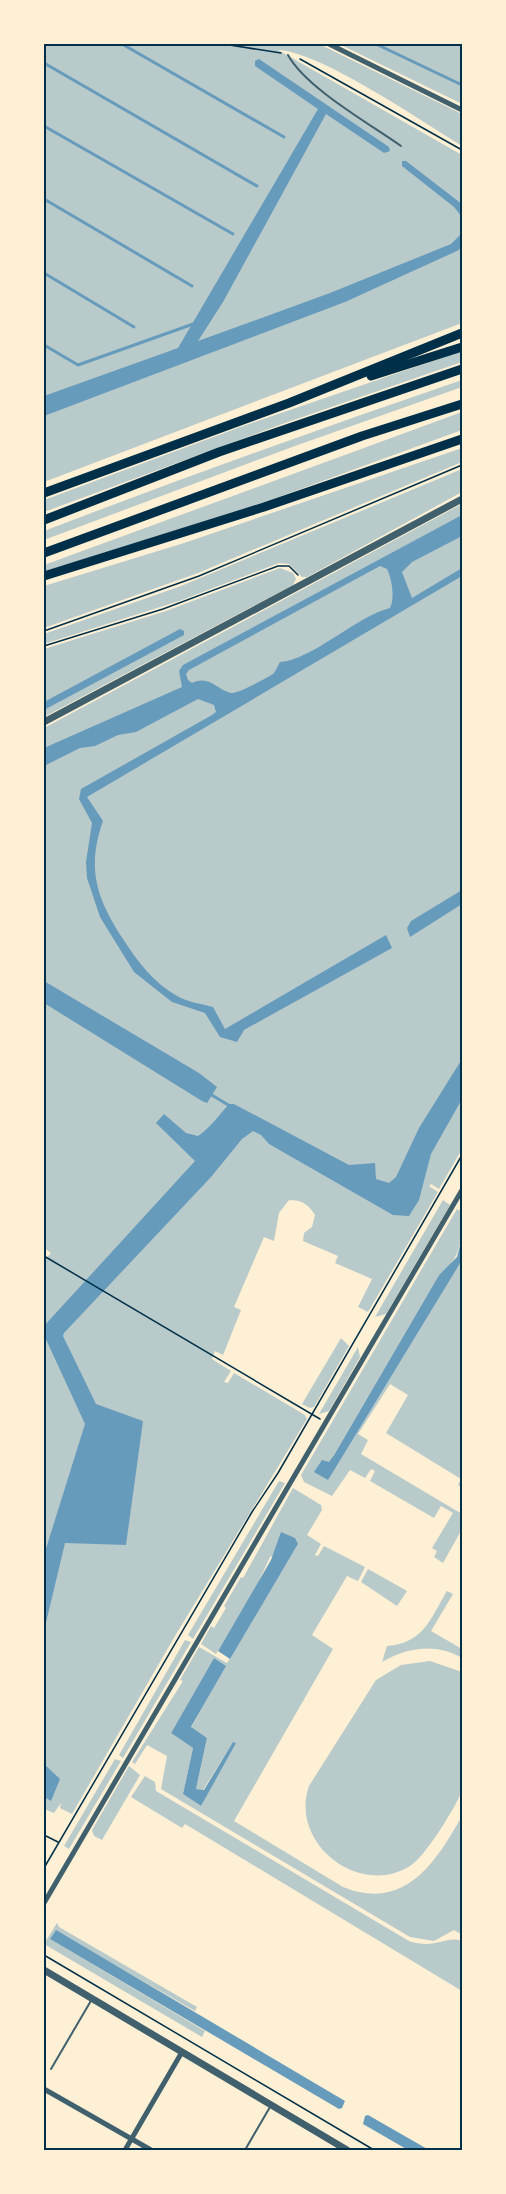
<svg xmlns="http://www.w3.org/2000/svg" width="506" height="2194" font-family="'Public Sans',sans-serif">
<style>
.green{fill:#b9caca;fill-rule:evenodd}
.water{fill:#669bbc;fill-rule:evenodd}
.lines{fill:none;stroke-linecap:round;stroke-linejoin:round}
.stream{stroke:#669bbc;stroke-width:3}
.path{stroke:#003049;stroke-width:1.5}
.service{stroke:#3f606c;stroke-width:2}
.minor{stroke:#3f606c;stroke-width:5}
.tertiary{stroke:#3f606c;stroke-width:7}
.motorway{stroke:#003049;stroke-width:9}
.neatline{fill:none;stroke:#003049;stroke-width:2}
</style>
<rect width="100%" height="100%" fill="#fdf0d5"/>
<!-- green -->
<g class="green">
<path d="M 44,44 L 319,44 L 462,114 L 462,146 C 423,122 319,51 278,50 L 462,155 L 462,323 L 44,482 Z"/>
<path d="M 339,44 L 462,44 L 462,104 Z"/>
<path d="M 462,351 L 462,362 L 285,423 L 44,512 L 44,500 L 243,426 Z"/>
<path d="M 462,380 L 462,387 L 295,446 L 44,540 L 44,531 C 182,478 322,428 462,380 Z"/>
<path d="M 462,412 L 462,430 L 265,502 L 44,572 L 44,565 Z"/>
<path d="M 462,448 L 462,462 L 198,573 L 44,628 L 44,586 L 184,543 Z"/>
<path d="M 462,469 L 462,492 L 307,577 L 302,577 L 289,564 L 279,563 L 179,601 L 44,644 L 44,634 L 181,586 Z"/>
<path d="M 462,504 L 462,1149 L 439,1189 L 431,1184 L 429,1186 L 438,1192 L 368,1312 L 358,1307 L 372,1279 L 335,1263 L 338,1256 L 303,1241 L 304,1233 L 312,1227 L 315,1215 C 308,1204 302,1200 289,1200 L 279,1213 L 274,1241 L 264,1237 L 234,1307 L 241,1310 L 223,1355 L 215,1351 L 212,1359 L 231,1371 L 224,1382 L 228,1383 L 234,1373 L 305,1415 L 307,1419 L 175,1636 L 72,1814 L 60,1808 L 61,1803 L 54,1813 L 44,1809 L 44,1797 L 51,1801 L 44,1793 L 44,1260 L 51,1253 L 44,1248 L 44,728 Z"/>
<path d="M 280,568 L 293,573 L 296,579 L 293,585 L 44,717 L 44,649 L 166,611 Z"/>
<path d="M 443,1200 L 450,1205 L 386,1314 L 375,1317 Z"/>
<path d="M 457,1209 L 462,1212 C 463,1238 461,1259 439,1275 L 322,1475 L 462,1260 L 462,1488 L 458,1485 L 461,1479 L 386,1433 L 408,1395 L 390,1384 L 358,1434 L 368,1440 L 361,1454 L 462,1514 L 462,1529 L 443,1563 L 434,1557 L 437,1551 L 432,1548 L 453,1513 L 441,1506 L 434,1518 L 370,1481 L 375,1471 L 371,1469 L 365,1478 L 350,1470 L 332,1496 L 304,1482 L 301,1475 Z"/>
<path d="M 341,1338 L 349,1346 L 314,1407 L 310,1408 L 302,1404 Z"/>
<path d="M 358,1347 L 360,1357 L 329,1411 L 319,1414 Z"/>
<path d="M 279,1481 L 285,1483 L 193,1639 L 188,1635 Z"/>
<path d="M 293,1488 L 321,1505 L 322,1510 L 307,1535 L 321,1544 L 315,1555 L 318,1556 L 324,1546 L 365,1567 L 358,1581 L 347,1576 L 312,1635 L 333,1649 L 234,1821 L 343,1887 C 405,1912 436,1862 462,1816 L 462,1935 L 454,1930 L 434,1941 L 410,1937 L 161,1789 L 167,1756 L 147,1745 L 135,1764 L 132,1762 L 183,1681 L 180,1680 L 199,1647 L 227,1663 L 298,1544 L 270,1557 L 257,1585 L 216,1654 L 201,1644 L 211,1626 L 214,1628 L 226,1608 L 224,1606 L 241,1577 L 243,1578 ZM 214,1658 L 225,1666 L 191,1728 L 207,1738 L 196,1789 L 203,1790 L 233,1742 L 201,1806 L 183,1794 L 193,1748 L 171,1733 Z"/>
<path d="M 368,1569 L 407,1591 L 397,1606 L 361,1582 Z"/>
<path d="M 447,1591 L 453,1594 L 431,1631 L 462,1649 L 462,1658 C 436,1643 408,1647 382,1662 L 387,1646 C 424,1643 430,1619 447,1591 Z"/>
<path d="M 185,1640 L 191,1642 L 123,1758 L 119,1755 Z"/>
<path d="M 430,1661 L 462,1672 C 463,1701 462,1730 462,1759 C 462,1769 465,1783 462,1791 C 455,1808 425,1857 410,1866 C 359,1898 289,1843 309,1786 L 376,1680 L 401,1665 Z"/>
<path d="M 115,1759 L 121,1761 L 69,1849 L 64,1846 Z"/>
<path d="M 129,1766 L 140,1775 L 102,1840 L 94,1836 L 92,1830 Z"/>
<path d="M 145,1776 L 155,1782 L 156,1791 L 409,1941 C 436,1950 445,1935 462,1941 L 462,1991 L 185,1824 L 182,1828 L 131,1797 Z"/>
<path d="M 57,1923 L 59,1927 L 197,2007 L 195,2011 L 56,1931 L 50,1939 L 205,2031 L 202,2037 L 44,1944 Z"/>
</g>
<!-- water -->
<g class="water">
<path d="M 259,59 L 389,147 L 390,151 L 384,153 L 326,114 L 223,302 L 198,341 L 330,293 L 451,244 L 460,235 L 462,227 L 462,245 L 459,250 L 345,302 L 44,416 L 44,396 L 178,348 L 318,109 L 255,66 L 255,61 Z"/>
<path d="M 402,161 L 406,161 L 458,201 L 462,205 L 462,217 L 454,207 L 402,166 Z"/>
<path d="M 462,515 L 462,536 L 412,562 L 402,572 L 412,598 L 462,568 L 462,576 L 87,797 L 103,821 C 86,869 97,899 123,939 C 138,962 153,982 177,996 C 187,1002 202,1004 213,1007 L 225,1029 L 386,935 L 392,948 L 244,1030 L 237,1042 L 220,1037 L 205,1013 L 172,1002 L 134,972 L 100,917 L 87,878 L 86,862 L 92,823 L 79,799 L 81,789 L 212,715 L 216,712 L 214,705 L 198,699 L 136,732 L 118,735 L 95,746 L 80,748 L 44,766 L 44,748 L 182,687 L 179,671 L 183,665 ZM 380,566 L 387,569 C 392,579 395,598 390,608 C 357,616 312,660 280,662 C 278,665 276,671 273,674 C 267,678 237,694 231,693 C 215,689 210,675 192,683 L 188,680 L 186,674 L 189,670 Z"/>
<path d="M 180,629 L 184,631 L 184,635 L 44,710 L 44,702 Z"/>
<path d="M 462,890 L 462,904 L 410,937 L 407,928 L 411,921 Z"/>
<path d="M 44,981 L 199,1073 L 217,1087 L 207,1103 L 202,1101 L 44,1003 Z"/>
<path d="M 462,1059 L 462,1099 L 431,1154 L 419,1200 L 409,1216 L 393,1215 L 269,1144 L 261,1135 L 253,1131 L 242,1139 L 211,1177 L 64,1333 L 63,1336 L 96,1404 L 143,1421 L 126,1545 L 65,1543 L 44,1631 L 44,1555 L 85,1424 L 44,1335 L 44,1326 L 195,1161 L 156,1123 L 164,1114 L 186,1133 L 198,1136 C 209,1129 220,1114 229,1104 L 234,1104 L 349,1165 L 375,1163 L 376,1179 L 389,1183 L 396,1177 L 419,1128 Z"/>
<path d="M 462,1238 L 462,1260 L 328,1480 L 314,1472 L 322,1460 L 329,1462 L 334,1455 L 439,1275 L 457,1257 Z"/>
<path d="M 281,1532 L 295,1538 L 298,1544 L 230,1659 L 218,1651 L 271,1560 Z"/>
<path d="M 214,1658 L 226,1666 L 191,1727 L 207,1738 L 196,1789 L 204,1790 L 233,1742 L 236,1743 L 201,1806 L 183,1794 L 193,1748 L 171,1733 Z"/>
<path d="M 44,1764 L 60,1779 L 51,1801 L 44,1797 Z"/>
<path d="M 56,1930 L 345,2101 L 342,2108 L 339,2109 L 50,1939 Z"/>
<path d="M 368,2115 L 429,2150 L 408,2150 L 363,2124 L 365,2116 Z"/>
</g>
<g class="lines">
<!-- stream -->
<g class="stream">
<path d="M 122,44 L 284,137"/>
<path d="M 376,44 L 462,85"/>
<path d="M 44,63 L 257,186"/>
<path d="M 44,126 L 233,234"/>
<path d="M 44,199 L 192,286"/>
<path d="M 44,273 L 134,327"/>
<path d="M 44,345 L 78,365 L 196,323"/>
<path d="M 210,1094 L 230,1106"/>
</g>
<!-- path -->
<g class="path">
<path d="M 223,44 L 281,53"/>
<path d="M 300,59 L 462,150"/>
<path d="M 44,631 L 199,576 L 462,465"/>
<path d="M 44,646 L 163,609 L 278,566 L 289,566 L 298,575"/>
<path d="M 44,1256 L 320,1419"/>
<path d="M 44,1835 L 58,1842"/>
<path d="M 44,1868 L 252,1512 L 278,1473 L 462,1155"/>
<path d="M 44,1955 L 374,2150"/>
</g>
<!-- service -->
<g class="service">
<path d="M 288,55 C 306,88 370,124 401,146"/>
<path d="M 51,2069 L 92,1999"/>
<path d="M 245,2150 L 270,2107"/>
</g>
<!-- minor -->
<g class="minor">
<path d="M 329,44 L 462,110"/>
<path d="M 44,1903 L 462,1190"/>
<path d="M 44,2089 L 151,2150"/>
<path d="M 125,2150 L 182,2052"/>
</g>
<!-- tertiary -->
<g class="tertiary">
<path d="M 44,722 L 462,499"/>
<path d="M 44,1970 L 347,2150"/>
</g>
<!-- motorway -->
<g class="motorway">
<path d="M 371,376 L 462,347"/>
<path d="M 44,493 L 289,403 L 462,333"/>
<path d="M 44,520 L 219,452 L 462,369"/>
<path d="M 44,553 L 362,436 L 462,404"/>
<path d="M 44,576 L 264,507 L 462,439"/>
</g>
</g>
<!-- border -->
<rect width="506" height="2194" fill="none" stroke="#fdf0d5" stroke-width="90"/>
<rect x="45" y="45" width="416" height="2104" class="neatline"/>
</svg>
